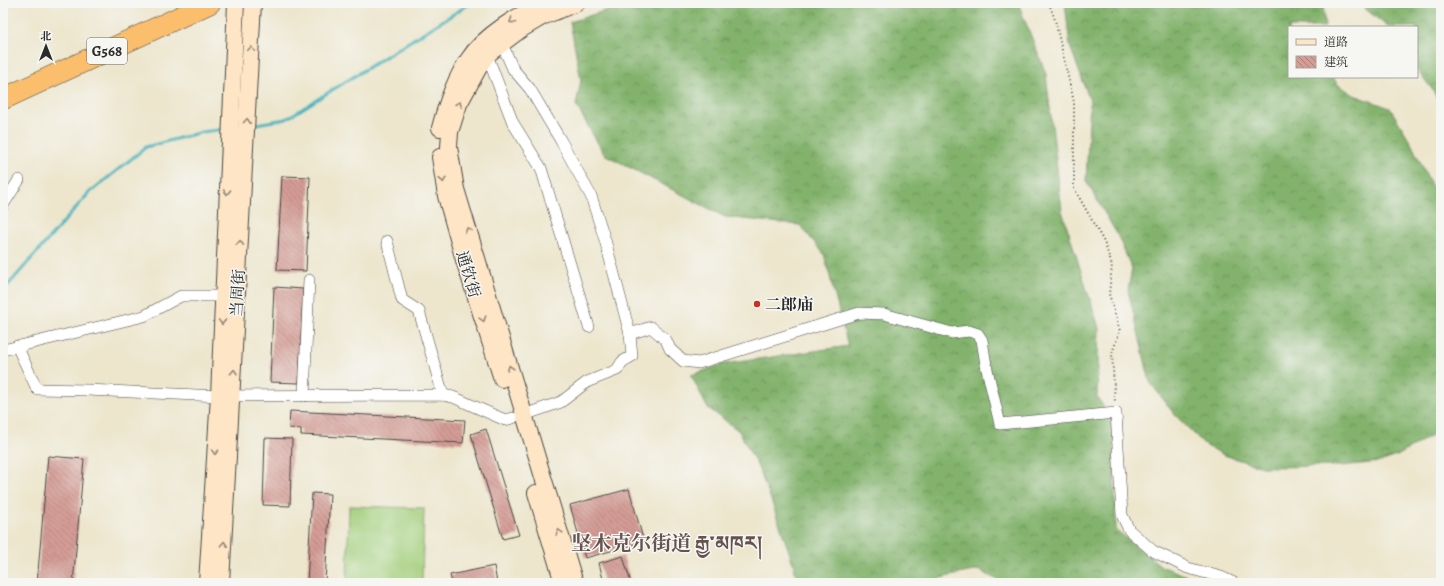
<svg xmlns="http://www.w3.org/2000/svg" width="1444" height="586" font-family="Alegreya,'Noto Serif SC','Noto Serif Tibetan',serif">
<style>
.grass{fill:#a3cf7c;stroke:#677d54}
.forest{fill:url(#forest-crowns);stroke:#566e4c}
.lines{fill:none;stroke-linecap:round;stroke-linejoin:round}
.stream{stroke:#44b4be;stroke-width:3}
.building{fill:url(#building-back-hatch)}
.street-casing{stroke:#484743;stroke-width:12}
.secondary-casing{stroke:#484743;stroke-width:18}
.highway-casing{stroke:#484743;stroke-width:22}
.path{stroke:#484743;stroke-width:2;stroke-dasharray:1 3;stroke-linecap:butt}
.street{stroke:#fff;stroke-width:11}
.secondary{stroke:#fde5c5;stroke-width:16}
.highway{stroke:#fabe6d;stroke-width:21}
.oneway{stroke:#948878}
.poi-dot{fill:#c8321e;stroke:#f6f6f2;stroke-width:1.5}
.labels{text-anchor:middle;stroke-width:3;stroke-linejoin:round;paint-order:stroke}
.shield{fill:#f6f6f2;stroke:#686867;stroke-width:1}
.shield-label{font-size:15px;font-weight:bold;fill:#2b2b2b}
.street-label{font-size:16px;fill:#2b2b2b;stroke:#f6f6f2}
.poi-label{font-size:16px;font-weight:bold;fill:#2b2b2b;stroke:#f6f6f2;text-anchor:start}
.district-label{font-size:20px;font-weight:bold;fill:#665350;stroke:#f6f6f2}
</style>
<defs>
<pattern id="forest-crowns" width="20" height="18" patternUnits="userSpaceOnUse"><rect width="20" height="18" fill="#82b26c"/><path d="M2 6a3 3 0 1 1 6 0M12 15a3 3 0 1 1 6 0" fill="none" stroke="#6b9159"/></pattern>
<pattern id="building-back-hatch" width="6" height="6" patternUnits="userSpaceOnUse"><rect width="6" height="6" fill="#d49c95"/><path d="M-1 5l2 2M0 0l6 6M5-1l2 2" fill="none" stroke="#ac7f7a"/></pattern>
</defs>
<rect width="100%" height="100%" fill="#f6f6f2"/>
<filter id="ink" filterUnits="userSpaceOnUse"><feTurbulence type="fractalNoise" baseFrequency=".025" numOctaves="2"/><feDisplacementMap in="SourceGraphic" scale="8" xChannelSelector="R" yChannelSelector="G"/><feConvolveMatrix kernelMatrix="1 2 1 2 8 2 1 2 1" color-interpolation-filters="sRGB"/></filter>
<filter id="wash" filterUnits="userSpaceOnUse"><feTurbulence type="fractalNoise" baseFrequency=".012" numOctaves="4" result="noise"/><feDisplacementMap in="SourceGraphic" scale="16" xChannelSelector="R" yChannelSelector="G"/><feGaussianBlur stdDeviation="0.9" result="paint"/><feColorMatrix in="noise" values="0 0 0 0 0 0 0 0 0 0 0 0 0 0 0 0 0 1.4 0 .05"/><feComposite in="paint" operator="in"/></filter>
<g filter="url(#wash)">
<rect width="100%" height="100%" fill="#ede6cd"/>
<!-- grass -->
<path class="grass" d="M 349,506 L 424,508 L 422,583 L 347,583 Z"/>
<!-- forest -->
<g class="forest">
<path d="M 629,3 L 1018,3 L 1046,74 L 1062,211 L 1099,328 L 1097,397 L 1113,421 L 1116,530 L 1161,566 L 1205,583 L 1004,583 L 978,570 L 940,578 L 938,583 L 797,583 L 794,566 L 770,497 L 756,463 L 739,431 L 707,407 L 691,375 L 724,364 L 848,346 L 824,254 L 800,225 L 725,217 L 604,154 L 576,105 L 581,80 L 570,22 Z"/>
<path d="M 1065,3 L 1323,3 L 1325,27 L 1289,27 L 1289,77 L 1333,77 L 1337,84 L 1354,95 L 1390,108 L 1409,139 L 1441,205 L 1441,430 L 1397,456 L 1380,462 L 1341,466 L 1262,467 L 1224,455 L 1205,445 L 1175,415 L 1150,382 L 1128,290 L 1132,269 L 1117,234 L 1086,181 L 1090,101 L 1070,46 Z"/>
<path d="M 1358,3 L 1441,3 L 1441,106 L 1432,89 L 1417,70 L 1417,27 L 1388,27 Z"/>
</g>
<g class="lines">
<!-- stream -->
<g class="stream">
<path d="M 250,125 L 286,119 L 471,3"/>
<path d="M 3,291 L 89,193 L 146,147 L 202,132 L 225,129"/>
</g>
</g>
<g id="blocks">
<!-- building -->
<g class="building">
<path d="M 282,176 L 310,177 L 306,271 L 277,270 Z"/>
<path d="M 274,287 L 303,289 L 299,383 L 270,382 Z"/>
<path d="M 290,411 L 465,420 L 463,443 L 301,435 L 301,429 L 289,428 Z"/>
<path d="M 486,429 L 519,535 L 503,539 L 471,434 Z"/>
<path d="M 265,438 L 292,439 L 290,506 L 263,505 Z"/>
<path d="M 48,456 L 84,459 L 73,583 L 37,583 Z"/>
<path d="M 629,489 L 644,542 L 585,558 L 570,505 Z"/>
<path d="M 312,493 L 330,494 L 325,583 L 307,583 Z"/>
<path d="M 623,556 L 631,583 L 604,583 L 599,563 Z"/>
<path d="M 494,566 L 497,583 L 452,583 L 450,575 Z"/>
</g>
</g>
</g>
<g filter="url(#ink)">
<use href="#blocks" fill-opacity="0" stroke="#484743" stroke-width="1"/>
<g class="lines">
<defs>
<g id="street">
<path d="M 502,44 L 513,69 L 530,89 L 561,141 L 591,196 L 605,240 L 630,334 L 632,356 L 622,362 L 617,370 L 587,382 L 561,402 L 524,415"/>
<path d="M 487,55 L 513,123 L 541,168 L 589,327"/>
<path d="M 3,205 L 19,180"/>
<path d="M 387,241 L 402,300 L 419,311 L 443,395"/>
<path d="M 630,334 L 651,327 L 666,340 L 670,349 L 683,361 L 699,363 L 859,313 L 884,314 L 952,333 L 969,331 L 978,334 L 982,340 L 986,365 L 1000,424 L 1116,413 L 1122,515 L 1129,530 L 1153,551 L 1188,568 L 1221,577 L 1234,583"/>
<path d="M 17,346 L 37,389 L 87,390 L 219,396 L 443,395 L 453,397 L 505,420 L 513,418"/>
<path d="M 3,350 L 144,316 L 181,296 L 223,296"/>
<path d="M 304,396 L 309,280"/>
</g>
<g id="secondary">
<path d="M 440,128 C 446,105 454,81 468,60 C 484,35 519,14 546,3"/>
<path d="M 440,157 L 446,196 L 464,260 L 502,379"/>
<path d="M 536,493 L 563,583"/>
<path d="M 207,583 L 219,396 L 236,3"/>
<path d="M 221,583 L 253,3"/>
<path d="M 575,583 L 456,189 L 449,147 L 450,132 L 459,104 L 482,62 L 487,55 L 520,30 L 542,17 L 577,3"/>
</g>
<path id="highway" d="M 3,99 L 210,3"/>
</defs>
<!-- street casing -->
<use href="#street" class="street-casing"/>
<!-- secondary casing -->
<use href="#secondary" class="secondary-casing"/>
<!-- highway casing -->
<use href="#highway" class="highway-casing"/>
<!-- path -->
<path class="path" d="M 1049,3 L 1055,20 L 1074,102 L 1074,188 L 1104,242 L 1112,265 L 1109,294 L 1120,331 L 1112,353 L 1115,403"/>
<!-- street -->
<use href="#street" class="street"/>
<!-- secondary -->
<use href="#secondary" class="secondary"/>
<!-- highway -->
<use href="#highway" class="highway"/>
</g>
<!-- one-way arrows -->
<defs><path id="oneway-chevron" d="M-2-3.5L2.5 0L-2 3.5" fill="none" stroke-width="1.6" stroke-linecap="round" stroke-linejoin="round"/></defs>
<g class="oneway">
<use href="#oneway-chevron" transform="translate(512 21) rotate(146)"/>
<use href="#oneway-chevron" transform="translate(251 49) rotate(-87)"/>
<use href="#oneway-chevron" transform="translate(459 104) rotate(-67)"/>
<use href="#oneway-chevron" transform="translate(247 121) rotate(-86)"/>
<use href="#oneway-chevron" transform="translate(443 180) rotate(80)"/>
<use href="#oneway-chevron" transform="translate(227 192) rotate(92)"/>
<use href="#oneway-chevron" transform="translate(468 230) rotate(-106)"/>
<use href="#oneway-chevron" transform="translate(240 243) rotate(-87)"/>
<use href="#oneway-chevron" transform="translate(483 319) rotate(73)"/>
<use href="#oneway-chevron" transform="translate(222 322) rotate(92)"/>
<use href="#oneway-chevron" transform="translate(510 368) rotate(-107)"/>
<use href="#oneway-chevron" transform="translate(234 372) rotate(-87)"/>
<use href="#oneway-chevron" transform="translate(215 452) rotate(93)"/>
<use href="#oneway-chevron" transform="translate(559 532) rotate(-107)"/>
<use href="#oneway-chevron" transform="translate(224 544) rotate(-87)"/>
</g>
</g>
<!-- markers -->
<circle class="poi-dot" cx="757" cy="304" r="4"/>
<g class="labels">
<!-- shield labels -->
<rect class="shield" x="87" y="38" width="40" height="26" rx="3"/>
<g class="shield-label">
<text x="107" y="56">G568</text>
</g>
<!-- street labels -->
<g class="street-label">
<text transform="translate(469 274) rotate(73)" y="6">通钦街</text>
<text transform="translate(237 293) rotate(-87)" y="6">当周街</text>
</g>
<!-- poi labels -->
<g class="poi-label">
<text x="765" y="310">二郎庙</text>
</g>
<!-- district labels -->
<g class="district-label">
<text x="667" y="550">坚木克尔街道 རྒྱ་མཁར།</text>
</g>
</g>
<!-- margin -->
<rect width="1444" height="586" fill="none" stroke="#f6f6f2" stroke-width="16"/>
<!-- legend -->
<rect x="1288" y="26" width="130" height="52" fill="#f6f6f2" stroke="#a5a5a2"/>
<rect x="1296" y="39" width="20" height="6" fill="#fde5c5" stroke="#a5a5a2"/>
<text x="1324" y="46" font-size="12" fill="#2b2b2b">道路</text>
<rect x="1296" y="56" width="20" height="12" fill="url(#building-back-hatch)" stroke="#a5a5a2"/>
<text x="1324" y="66" font-size="12" fill="#2b2b2b">建筑</text>
<!-- north arrow -->
<g transform="translate(46 46)" stroke="#f6f6f2" stroke-width="3" paint-order="stroke">
<path d="M0-3L7 15L0 10L-7 15Z" fill="#2b2b2b"/>
<text y="-6" font-size="11" font-weight="bold" text-anchor="middle" fill="#2b2b2b">北</text>
</g>
</svg>
